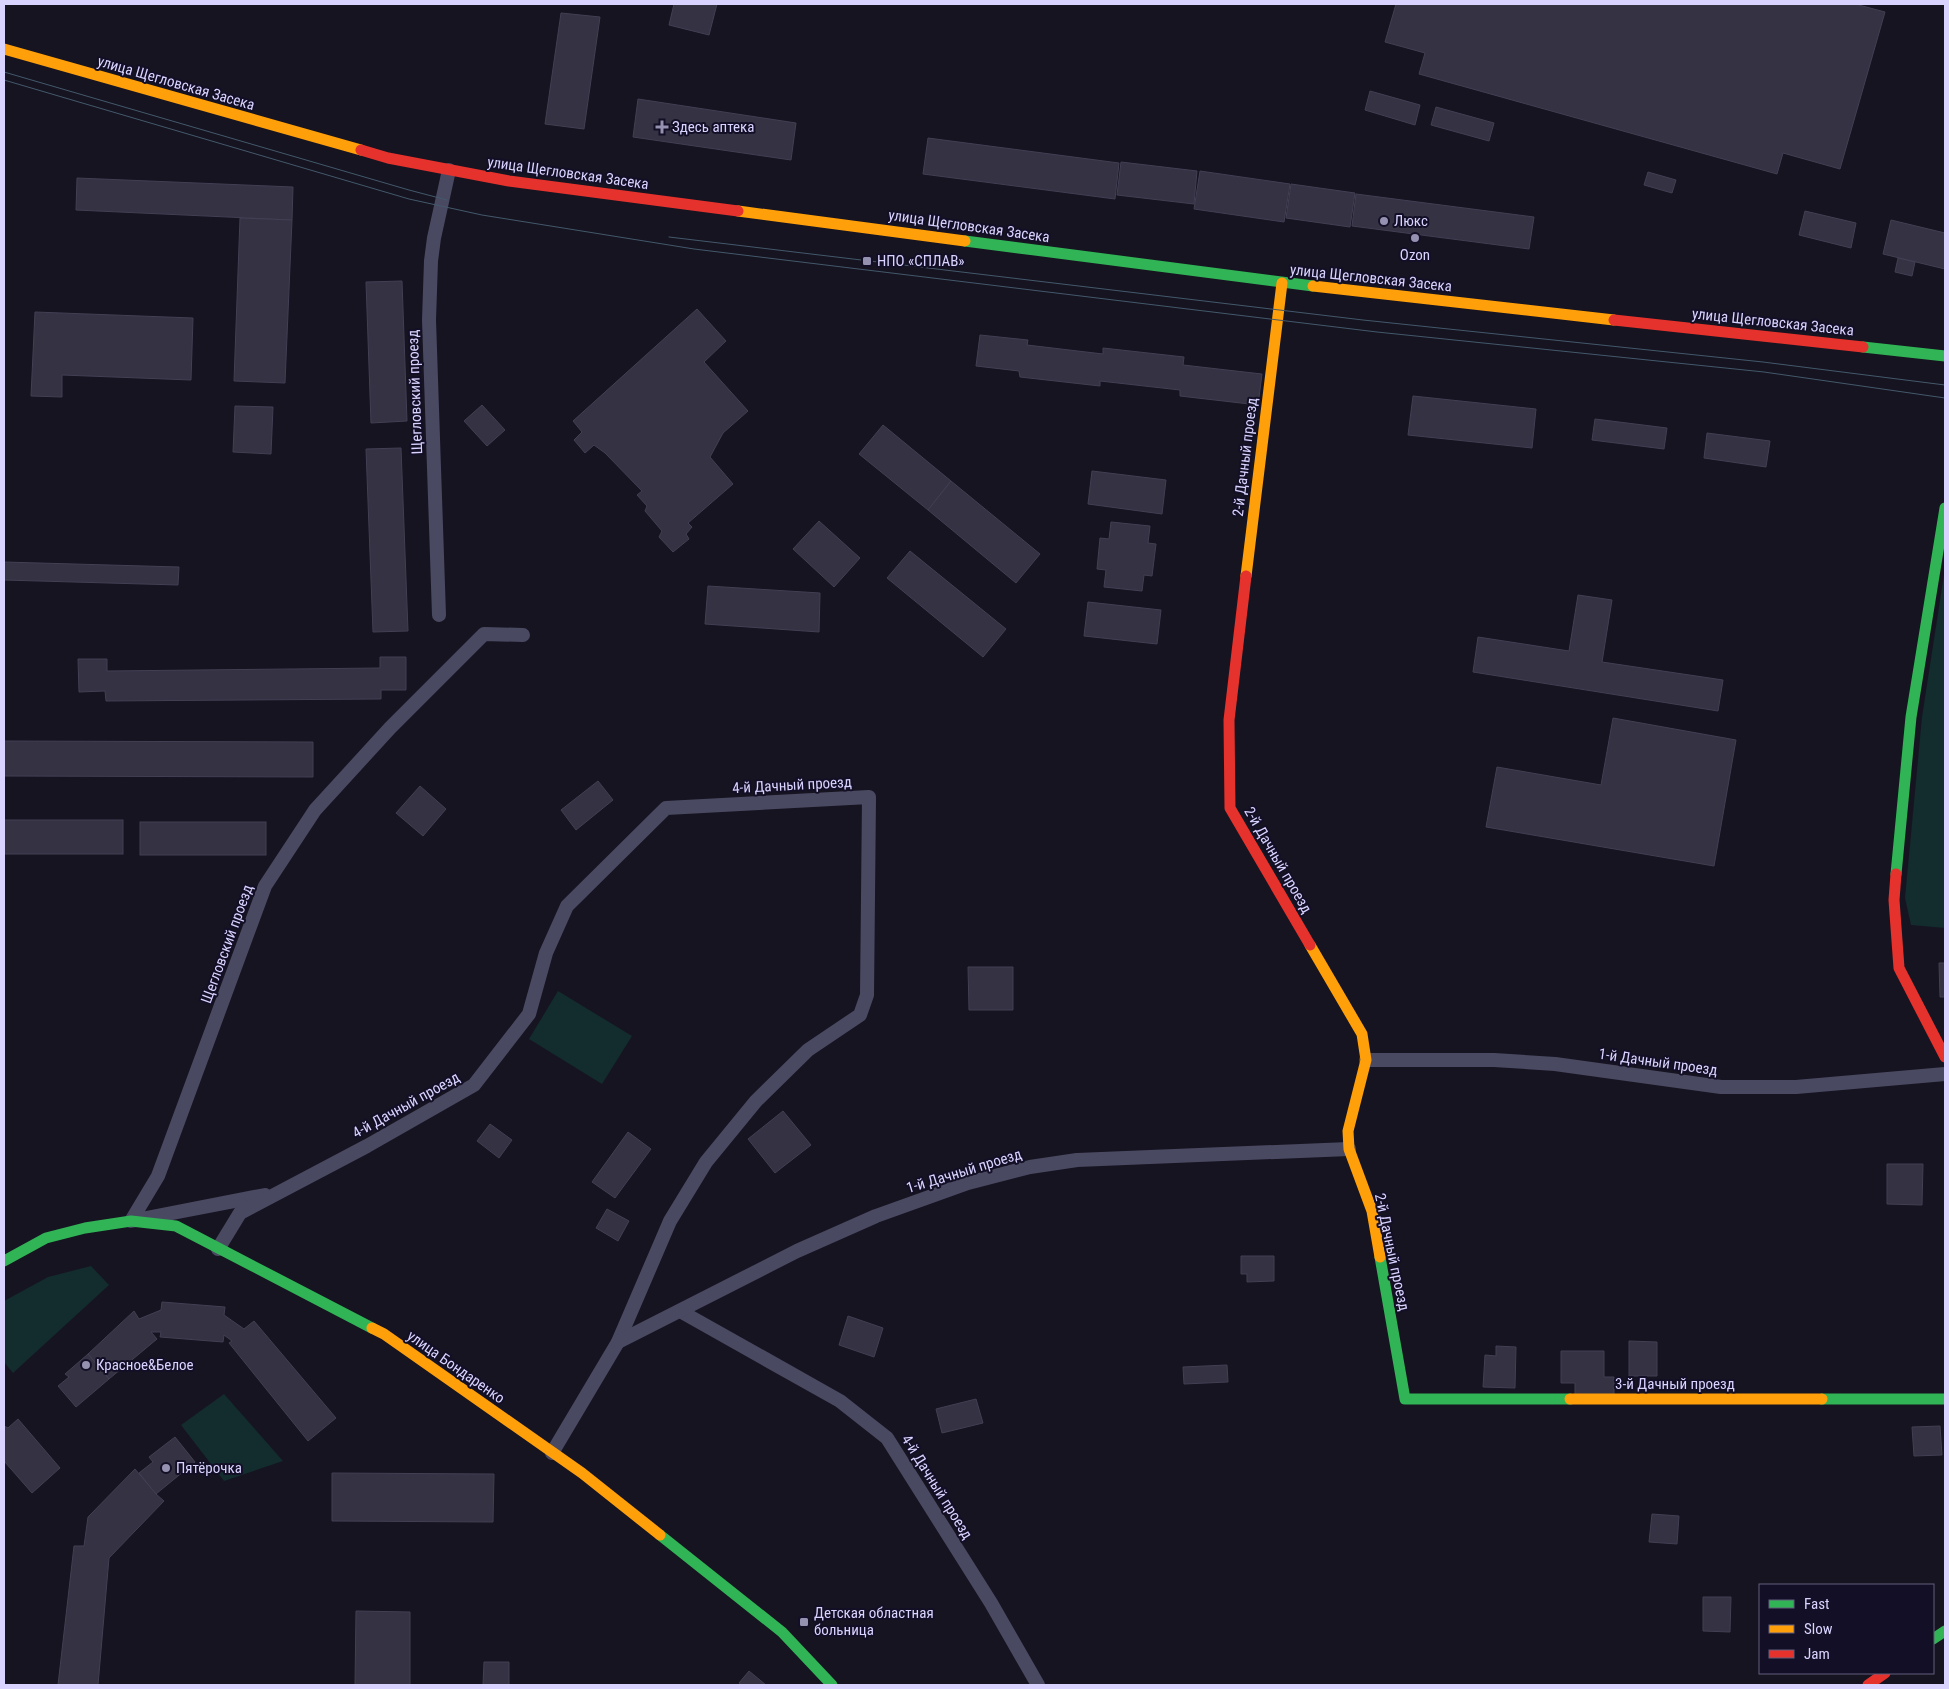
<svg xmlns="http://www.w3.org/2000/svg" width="1949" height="1689" font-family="'Roboto Condensed',sans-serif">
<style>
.green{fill:#132c2d}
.building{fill:#343243;stroke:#433f54}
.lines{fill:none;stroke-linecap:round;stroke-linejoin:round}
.street{stroke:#4a4962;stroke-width:14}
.fast{stroke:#30b455;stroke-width:11}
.slow{stroke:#ff9f0a;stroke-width:11}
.jam{stroke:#e5322d;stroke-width:11}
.tram{stroke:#43596b;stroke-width:1}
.poi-dot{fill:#9591b1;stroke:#130f26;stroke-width:2}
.labels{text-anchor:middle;stroke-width:4;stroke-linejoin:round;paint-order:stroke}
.street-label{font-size:15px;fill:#d9d4ff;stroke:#130f26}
.poi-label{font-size:15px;fill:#d9d4ff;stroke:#130f26;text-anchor:start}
</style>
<rect width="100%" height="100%" fill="#161421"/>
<!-- green -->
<g class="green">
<path d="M 1945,568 L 1945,928 L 1911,925 L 1905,898 L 1922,717 Z"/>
<path d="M 558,991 L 632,1036 L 602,1084 L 529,1039 Z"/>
<path d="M 91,1266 L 109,1285 L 13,1373 L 4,1362 L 4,1301 L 48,1277 Z"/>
<path d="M 224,1394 L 283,1461 L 224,1481 L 181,1425 Z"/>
</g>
<!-- building -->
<g class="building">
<path d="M 674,4 L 717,4 L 709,35 L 669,25 Z"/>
<path d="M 1396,4 L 1855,4 L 1885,12 L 1840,169 L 1783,153 L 1777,174 L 1419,74 L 1425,53 L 1385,42 Z"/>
<path d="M 561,13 L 600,17 L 584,129 L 545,124 Z"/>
<path d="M 1370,91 L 1420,105 L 1415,125 L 1365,110 Z"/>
<path d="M 638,99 L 796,123 L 791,160 L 633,137 Z"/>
<path d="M 1436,107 L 1494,123 L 1489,141 L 1431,125 Z"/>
<path d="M 928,138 L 1119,163 L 1115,199 L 923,174 Z"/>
<path d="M 1121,162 L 1197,171 L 1194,204 L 1117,195 Z"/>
<path d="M 1200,171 L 1290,184 L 1284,222 L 1194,209 Z"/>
<path d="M 1648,172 L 1676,180 L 1672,193 L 1644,185 Z"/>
<path d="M 77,178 L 293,187 L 292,220 L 76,210 Z"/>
<path d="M 1291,184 L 1355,193 L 1350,227 L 1286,218 Z"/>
<path d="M 1356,194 L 1534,217 L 1529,249 L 1352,226 Z"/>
<path d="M 1805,211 L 1856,223 L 1851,248 L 1799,235 Z"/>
<path d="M 240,218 L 292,220 L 285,383 L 234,381 Z"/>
<path d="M 1891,220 L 1945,233 L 1945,269 L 1883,254 Z"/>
<path d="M 1898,258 L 1915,262 L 1912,276 L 1895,272 Z"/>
<path d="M 402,281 L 407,421 L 371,423 L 366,282 Z"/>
<path d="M 697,309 L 726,341 L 704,362 L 748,411 L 723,433 L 710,457 L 733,484 L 688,523 L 692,527 L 686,534 L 689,539 L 673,552 L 659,537 L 662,531 L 645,511 L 647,506 L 637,495 L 642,491 L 605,453 L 594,445 L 585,453 L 574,440 L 582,432 L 573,421 Z"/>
<path d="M 35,312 L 193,318 L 191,380 L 62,375 L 62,397 L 31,396 Z"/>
<path d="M 980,335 L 1028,340 L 1027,345 L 1103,354 L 1103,348 L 1184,357 L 1183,365 L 1262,374 L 1258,405 L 1180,396 L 1180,390 L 1100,381 L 1100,386 L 1020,377 L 1019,371 L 976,366 Z"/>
<path d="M 1413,396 L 1536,409 L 1532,448 L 1408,435 Z"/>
<path d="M 482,405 L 505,430 L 487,446 L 464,421 Z"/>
<path d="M 235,406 L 273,407 L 271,454 L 233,452 Z"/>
<path d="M 1595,419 L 1667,428 L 1664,449 L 1592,440 Z"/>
<path d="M 883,425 L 951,481 L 928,510 L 859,454 Z"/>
<path d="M 1707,433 L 1770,441 L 1766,467 L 1704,458 Z"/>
<path d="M 401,448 L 408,631 L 373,632 L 366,449 Z"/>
<path d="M 1092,471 L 1166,480 L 1162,514 L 1088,504 Z"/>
<path d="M 951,481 L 1040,554 L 1016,583 L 928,510 Z"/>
<path d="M 819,521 L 860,558 L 834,587 L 793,549 Z"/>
<path d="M 1111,522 L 1150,526 L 1148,543 L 1156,544 L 1152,576 L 1144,575 L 1142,591 L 1104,587 L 1106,570 L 1097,569 L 1100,538 L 1109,539 Z"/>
<path d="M 910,551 L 1006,629 L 983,657 L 887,578 Z"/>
<path d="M 4,562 L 179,567 L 178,585 L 4,580 Z"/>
<path d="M 708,586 L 820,593 L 819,632 L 705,624 Z"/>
<path d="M 1578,595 L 1612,600 L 1602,662 L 1723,680 L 1718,711 L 1473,672 L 1478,637 L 1569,651 Z"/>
<path d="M 1088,602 L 1161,610 L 1157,644 L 1084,636 Z"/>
<path d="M 380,657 L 406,657 L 406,690 L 381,690 L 381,699 L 106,701 L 105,691 L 79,692 L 78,659 L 107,659 L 107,671 L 380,668 Z"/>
<path d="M 1613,718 L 1736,740 L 1714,866 L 1486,827 L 1497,767 L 1601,785 Z"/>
<path d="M 4,741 L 313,742 L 313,777 L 4,776 Z"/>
<path d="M 598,781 L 613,800 L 576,830 L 561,810 Z"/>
<path d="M 420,786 L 446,809 L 423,836 L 396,813 Z"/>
<rect x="4" y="820" width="119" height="34"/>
<rect x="140" y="822" width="126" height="33"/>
<path d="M 1939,963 L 1945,963 L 1945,997 L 1940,997 Z"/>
<path d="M 968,967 L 1013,967 L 1013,1010 L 969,1010 Z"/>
<path d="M 783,1111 L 811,1145 L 775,1173 L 748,1139 Z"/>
<path d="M 490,1124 L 512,1140 L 499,1158 L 477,1141 Z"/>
<path d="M 628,1132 L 651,1149 L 615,1198 L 592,1182 Z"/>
<path d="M 1887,1164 L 1923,1164 L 1922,1205 L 1887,1204 Z"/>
<path d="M 607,1209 L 629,1221 L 618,1241 L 596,1228 Z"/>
<path d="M 1241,1256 L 1274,1256 L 1274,1281 L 1247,1282 L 1247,1274 L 1241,1274 Z"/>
<path d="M 162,1302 L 225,1307 L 224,1315 L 244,1329 L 254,1321 L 336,1418 L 308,1441 L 229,1343 L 232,1341 L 224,1335 L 223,1342 L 160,1337 L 161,1332 L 151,1332 L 157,1339 L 109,1379 L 88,1354 L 134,1311 L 139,1319 L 161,1310 Z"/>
<path d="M 848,1316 L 883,1328 L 874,1357 L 839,1345 Z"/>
<path d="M 1629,1341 L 1657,1342 L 1657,1376 L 1629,1376 Z"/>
<path d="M 1496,1346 L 1516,1347 L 1515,1388 L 1483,1387 L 1485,1355 L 1496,1356 Z"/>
<path d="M 1561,1351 L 1604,1351 L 1604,1377 L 1614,1377 L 1614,1396 L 1575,1396 L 1575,1383 L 1561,1383 Z"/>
<path d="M 88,1354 L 109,1379 L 76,1407 L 58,1386 L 69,1377 L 65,1374 Z"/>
<path d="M 1227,1365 L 1228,1382 L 1184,1384 L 1183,1367 Z"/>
<path d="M 976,1399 L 983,1423 L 942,1433 L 936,1409 Z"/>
<path d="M 18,1419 L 60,1468 L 32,1493 L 4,1461 L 4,1426 L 8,1428 Z"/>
<path d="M 1940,1426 L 1942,1455 L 1914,1456 L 1912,1427 Z"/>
<path d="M 175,1437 L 195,1462 L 156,1494 L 139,1473 L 153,1462 L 149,1457 Z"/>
<path d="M 135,1469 L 156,1494 L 164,1501 L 109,1558 L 98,1685 L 58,1685 L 74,1546 L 84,1546 L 88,1517 Z"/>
<path d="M 332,1473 L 494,1474 L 493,1522 L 332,1521 Z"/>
<path d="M 1652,1514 L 1679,1516 L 1677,1544 L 1649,1542 Z"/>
<path d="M 1703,1597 L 1731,1597 L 1730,1632 L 1703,1631 Z"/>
<path d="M 356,1611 L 410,1612 L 410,1685 L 355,1685 Z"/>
<path d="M 484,1662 L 509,1662 L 509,1685 L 483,1685 Z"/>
<path d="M 749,1671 L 766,1685 L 742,1685 L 739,1683 Z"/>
</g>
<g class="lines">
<!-- street -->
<g class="street">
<path d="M 439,615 L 429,320 L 431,261 L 434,238 L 449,170"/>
<path d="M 1366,1060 L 1494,1060 L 1555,1064 L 1721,1087 L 1796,1087 L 1945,1074"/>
<path d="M 265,1195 L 131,1221 L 158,1176 L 265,886 L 315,810 L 390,728 L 484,634 L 523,635"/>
<path d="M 218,1249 L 240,1213 L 367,1146 L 474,1085 L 529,1014 L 546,953 L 567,906 L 666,808 L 869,797 L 867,995 L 860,1015 L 808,1050 L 756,1101 L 706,1162 L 670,1221 L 618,1342 L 552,1453"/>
<path d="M 680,1311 L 840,1401 L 887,1438 L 991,1603 L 1038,1685"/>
<path d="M 618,1342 L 797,1251 L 876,1216 L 968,1183 L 1030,1167 L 1077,1160 L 1349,1149"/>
</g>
<!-- fast -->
<g class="fast">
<path d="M 965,241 L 1313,286"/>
<path d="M 1863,347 L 1945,356"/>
<path d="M 1896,874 L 1911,717 L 1945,508"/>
<path d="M 1380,1257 L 1405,1399 L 1570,1399"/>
<path d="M 4,1261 L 46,1238 L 85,1228 L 131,1221 L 176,1226 L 372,1328"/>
<path d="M 1822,1399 L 1945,1399"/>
<path d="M 660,1535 L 782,1632 L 832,1685"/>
<path d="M 1933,1639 L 1945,1631"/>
</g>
<!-- slow -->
<g class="slow">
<path d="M 4,49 L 361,150"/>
<path d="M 738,211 L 965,241"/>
<path d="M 1313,286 L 1614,320"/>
<path d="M 1246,576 L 1282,283"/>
<path d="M 1310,945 L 1362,1034 L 1366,1060 L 1348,1131 L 1349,1149 L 1372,1211 L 1380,1257"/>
<path d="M 372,1328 L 384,1334 L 582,1473 L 660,1535"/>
<path d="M 1570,1399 L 1822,1399"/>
</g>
<!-- jam -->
<g class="jam">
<path d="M 361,150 L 388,158 L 509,181 L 738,211"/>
<path d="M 1614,320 L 1863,347"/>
<path d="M 1246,576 L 1229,720 L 1230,808 L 1310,945"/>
<path d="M 1896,874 L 1894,900 L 1899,968 L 1945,1057"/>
<path d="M 1868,1685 L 1885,1673"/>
</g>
<!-- tram -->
<g class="tram">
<path d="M 4,72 L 409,190 L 447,200"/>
<path d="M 4,80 L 409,199 L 482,215 L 694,249 L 1377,332 L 1764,372 L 1945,398"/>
<path d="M 669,237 L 1363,320 L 1763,362 L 1945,385"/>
</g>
</g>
<!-- markers -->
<g class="poi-dot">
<path d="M659.5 119.5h5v5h5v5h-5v5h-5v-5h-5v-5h5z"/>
<circle cx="1384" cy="221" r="5"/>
<circle cx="1415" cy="238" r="5"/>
<rect x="862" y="256" width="10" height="10" rx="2.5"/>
<circle cx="86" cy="1365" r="5"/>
<circle cx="166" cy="1468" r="5"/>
<rect x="799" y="1617" width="10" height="10" rx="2.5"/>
</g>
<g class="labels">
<!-- street labels -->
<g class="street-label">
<text transform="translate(176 83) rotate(16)" y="5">улица Щегловская Засека</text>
<text transform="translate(568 173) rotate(8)" y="5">улица Щегловская Засека</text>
<text transform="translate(969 226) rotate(8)" y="5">улица Щегловская Засека</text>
<text transform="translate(1371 278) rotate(6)" y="5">улица Щегловская Засека</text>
<text transform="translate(1773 322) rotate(6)" y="5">улица Щегловская Засека</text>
<text transform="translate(415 392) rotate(-92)" y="5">Щегловский проезд</text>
<text transform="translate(1245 457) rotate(-83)" y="5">2-й Дачный проезд</text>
<text transform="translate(792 785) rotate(-3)" y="5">4-й Дачный проезд</text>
<text transform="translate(1278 860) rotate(60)" y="5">2-й Дачный проезд</text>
<text transform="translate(227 944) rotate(-70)" y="5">Щегловский проезд</text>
<text transform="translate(1658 1062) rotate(8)" y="5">1-й Дачный проезд</text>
<text transform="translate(406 1105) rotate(-29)" y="5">4-й Дачный проезд</text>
<text transform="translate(964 1171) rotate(-17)" y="5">1-й Дачный проезд</text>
<text transform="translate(1392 1252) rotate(78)" y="5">2-й Дачный проезд</text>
<text transform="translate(456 1367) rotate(35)" y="5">улица Бондаренко</text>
<text x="1675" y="1389">3-й Дачный проезд</text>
<text transform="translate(937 1487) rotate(58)" y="5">4-й Дачный проезд</text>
</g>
<!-- poi labels -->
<g class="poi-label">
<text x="672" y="132">Здесь аптека</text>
<text x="1394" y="226">Люкс</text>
<text x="1415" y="260" text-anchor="middle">Ozon</text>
<text x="877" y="266">НПО «СПЛАВ»</text>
<text x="96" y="1370">Красное&amp;Белое</text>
<text x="176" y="1473">Пятёрочка</text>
<text x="814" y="1618">Детская областная<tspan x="814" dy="17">больница</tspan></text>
</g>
</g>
<!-- border -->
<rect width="1949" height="1689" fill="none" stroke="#d9d4ff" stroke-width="10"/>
<!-- legend -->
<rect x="1759" y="1584" width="175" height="90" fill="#130f26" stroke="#625e7d"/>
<rect x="1769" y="1600" width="25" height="8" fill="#30b455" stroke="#625e7d"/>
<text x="1804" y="1609" font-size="15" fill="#d9d4ff">Fast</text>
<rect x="1769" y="1625" width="25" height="8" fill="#ff9f0a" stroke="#625e7d"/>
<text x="1804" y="1634" font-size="15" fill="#d9d4ff">Slow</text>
<rect x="1769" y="1650" width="25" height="8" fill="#e5322d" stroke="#625e7d"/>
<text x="1804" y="1659" font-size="15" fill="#d9d4ff">Jam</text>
</svg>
